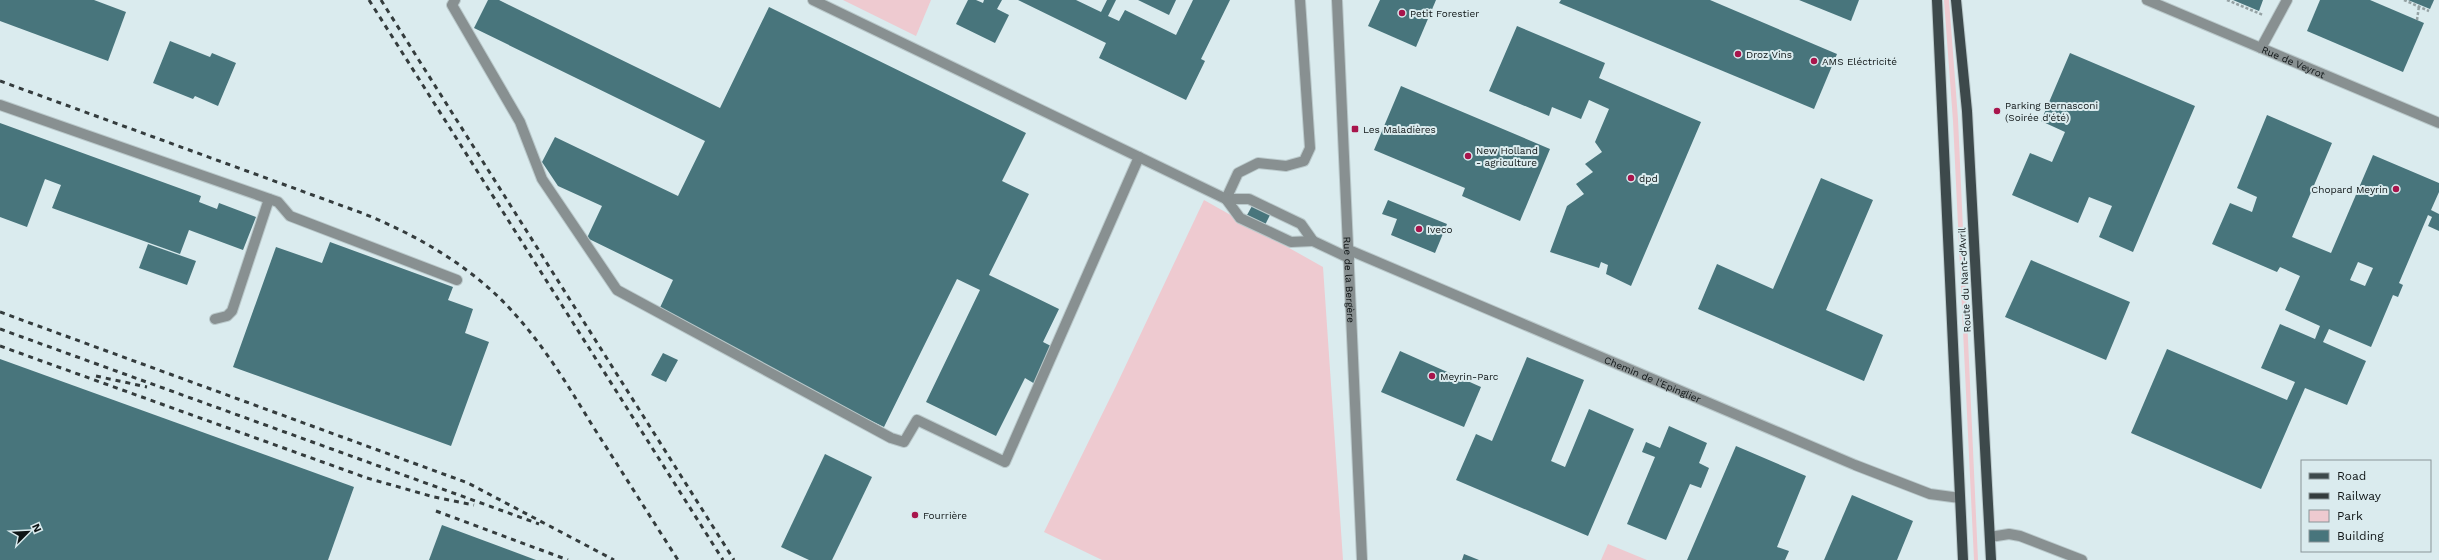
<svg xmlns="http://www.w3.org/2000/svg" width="2439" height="560" font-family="'Work Sans',sans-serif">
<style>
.green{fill:#eecad0}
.building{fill:#48757c;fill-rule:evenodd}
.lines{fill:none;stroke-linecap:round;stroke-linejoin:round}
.minor-casing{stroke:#bac9cb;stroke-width:12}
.major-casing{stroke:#bac9cb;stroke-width:12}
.path{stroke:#94a1a3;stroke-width:2.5;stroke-dasharray:3 2;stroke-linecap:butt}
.minor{stroke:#889091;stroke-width:10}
.major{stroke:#3d494b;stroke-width:10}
.rail{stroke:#343c3d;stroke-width:3;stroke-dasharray:5 5;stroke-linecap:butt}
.poi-dot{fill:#a8154c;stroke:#daebee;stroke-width:1.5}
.labels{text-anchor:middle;stroke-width:4;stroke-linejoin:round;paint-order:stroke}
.poi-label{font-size:10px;fill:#0f1516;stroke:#daebee;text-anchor:start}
.street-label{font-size:10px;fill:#0f1516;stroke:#daebee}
</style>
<rect width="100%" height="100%" fill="#daebee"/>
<!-- green -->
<g class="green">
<path d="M 843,0 L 931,0 L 916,36 Z"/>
<path d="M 1944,0 L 1949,0 L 1958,119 L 1978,560 L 1974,560 L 1953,121 Z"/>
<path d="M 1204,200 L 1323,267 L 1343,560 L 1102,560 L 1044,532 L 1116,386 Z"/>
<path d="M 1608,544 L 1647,560 L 1601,560 Z"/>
</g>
<!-- building -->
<g class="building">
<path d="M 0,0 L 94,0 L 126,12 L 108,61 L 0,21 Z"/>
<path d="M 488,0 L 499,0 L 720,108 L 769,7 L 1026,133 L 1002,181 L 1029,194 L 989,275 L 1059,309 L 1043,342 L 1053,347 L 1035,384 L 1025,378 L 996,436 L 926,402 L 980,290 L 957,279 L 884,427 L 656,316 L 673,280 L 587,238 L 602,206 L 558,186 L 542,162 L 555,137 L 678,196 L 705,141 L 474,28 Z"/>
<path d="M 968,0 L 976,0 L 983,3 L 984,0 L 1002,0 L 997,9 L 1009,15 L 995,43 L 956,24 Z"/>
<path d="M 1018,0 L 1076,0 L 1101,12 L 1107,0 L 1116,0 L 1108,16 L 1119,21 L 1125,10 L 1176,35 L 1193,0 L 1230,0 L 1201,59 L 1205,61 L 1186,100 L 1099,58 L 1106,43 Z"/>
<path d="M 1138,0 L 1176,0 L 1169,15 Z"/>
<path d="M 1380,0 L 1436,0 L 1416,47 L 1368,26 Z"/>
<path d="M 1561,0 L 1710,0 L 1837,54 L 1814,109 L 1559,3 Z"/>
<path d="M 1799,0 L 1859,0 L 1851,21 Z"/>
<path d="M 2233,0 L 2263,0 L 2259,11 Z"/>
<path d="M 2320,0 L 2370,0 L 2424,23 L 2403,72 L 2307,31 Z"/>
<path d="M 2408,0 L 2434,0 L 2430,9 Z"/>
<path d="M 1517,26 L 1605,63 L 1599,78 L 1701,122 L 1631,286 L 1606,274 L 1608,265 L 1601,262 L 1599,268 L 1550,252 L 1567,206 L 1584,194 L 1576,184 L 1593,172 L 1585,164 L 1602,152 L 1595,142 L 1609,109 L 1589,100 L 1581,119 L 1552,107 L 1549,116 L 1489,91 Z"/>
<path d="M 170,41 L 210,57 L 212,53 L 236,63 L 218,106 L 195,96 L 193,99 L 153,83 Z"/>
<path d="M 2070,53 L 2195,106 L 2133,252 L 2099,237 L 2112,206 L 2089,197 L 2078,223 L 2012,195 L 2030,153 L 2052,162 L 2065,132 L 2041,121 Z"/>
<path d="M 1401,86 L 1550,149 L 1520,221 L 1462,196 L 1465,188 L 1374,150 Z"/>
<path d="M 2267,115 L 2332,143 L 2292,237 L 2331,253 L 2373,155 L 2439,183 L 2439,192 L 2431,210 L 2439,214 L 2439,231 L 2428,226 L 2432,217 L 2428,215 L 2399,283 L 2403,285 L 2398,297 L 2393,295 L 2371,347 L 2329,329 L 2323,342 L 2366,361 L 2347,405 L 2305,388 L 2261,489 L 2131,433 L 2167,349 L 2287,400 L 2295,382 L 2261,368 L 2280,324 L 2315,339 L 2320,326 L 2285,310 L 2300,276 L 2280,267 L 2277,272 L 2212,244 L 2230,203 L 2252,212 L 2257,197 L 2237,188 ZM 2358,262 L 2373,268 L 2365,286 L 2350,280 Z"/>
<path d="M 0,123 L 201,196 L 199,202 L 217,209 L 219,203 L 256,217 L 243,250 L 189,230 L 180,254 L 52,208 L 61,185 L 45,179 L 27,227 L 0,217 Z"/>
<path d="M 1821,178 L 1873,200 L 1826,310 L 1883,335 L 1864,381 L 1698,309 L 1717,264 L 1773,289 Z"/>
<path d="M 1388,200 L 1447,224 L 1435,253 L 1391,235 L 1397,219 L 1382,214 Z"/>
<path d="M 1252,206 L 1270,215 L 1265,225 L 1247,215 Z"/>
<path d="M 330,242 L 453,287 L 448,300 L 473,309 L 465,333 L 489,342 L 451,446 L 233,367 L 276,247 L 322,263 Z"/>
<path d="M 148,244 L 196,261 L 187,285 L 139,268 Z"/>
<path d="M 2031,260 L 2130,302 L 2106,360 L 2005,317 Z"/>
<path d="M 1400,351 L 1481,387 L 1464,427 L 1381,392 Z"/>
<path d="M 663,353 L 678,360 L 666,382 L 651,375 Z"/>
<path d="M 1527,357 L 1584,380 L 1551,461 L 1565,467 L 1589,409 L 1634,429 L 1588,536 L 1456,480 L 1476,434 L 1492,441 Z"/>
<path d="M 0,359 L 354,487 L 328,560 L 0,560 Z"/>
<path d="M 1669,426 L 1707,443 L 1699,463 L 1709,468 L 1701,488 L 1690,484 L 1666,540 L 1627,524 L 1655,457 L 1642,452 L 1646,442 L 1660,448 Z"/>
<path d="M 1736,446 L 1806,476 L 1777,547 L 1789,551 L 1785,560 L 1687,560 Z"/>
<path d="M 825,454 L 872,477 L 832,560 L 809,560 L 781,547 Z"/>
<path d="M 1852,495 L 1913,521 L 1897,560 L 1824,560 Z"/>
<path d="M 442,525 L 536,560 L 429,560 Z"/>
<path d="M 1464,554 L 1479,560 L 1462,560 Z"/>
</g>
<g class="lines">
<defs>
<g id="minor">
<path d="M 455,0 L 452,5 L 520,122 L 542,179 L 617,290 L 891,438 L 904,442 L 917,420 L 1005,462 L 1139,157"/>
<path d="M 813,0 L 1226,199 L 1249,199 L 1301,224 L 1313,241 L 1349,258"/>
<path id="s1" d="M 1337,0 L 1362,560"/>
<path id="s2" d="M 2147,0 L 2439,123"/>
<path d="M 2261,48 L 2287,0"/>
<path d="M 0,105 L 278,202 L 290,216 L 457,280"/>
<path d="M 1226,199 L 1238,173 L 1258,163 L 1286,166 L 1304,161 L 1310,148 L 1300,0"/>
<path d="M 1226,199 L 1240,218 L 1291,242 L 1313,241"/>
<path id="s3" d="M 1349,250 L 1855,465 L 1930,494 L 1960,498"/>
<path d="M 215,319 L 227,316 L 232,311 L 269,199"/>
<path d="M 1990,537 L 2009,534 L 2020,536 L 2082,560"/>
</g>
<g id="major">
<path d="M 1937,0 L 1963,560"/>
<path d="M 1956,0 L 1967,111 L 1991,560"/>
</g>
</defs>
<!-- minor casing -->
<use href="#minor" class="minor-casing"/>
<!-- major casing -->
<use href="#major" class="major-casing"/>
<!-- path -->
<g class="path">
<path d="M 2227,0 L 2263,15"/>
<path d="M 2404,0 L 2429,11"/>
<path d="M 2417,20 L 2419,6"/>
</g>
<!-- minor -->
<use href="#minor" class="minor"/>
<!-- major -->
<use href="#major" class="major"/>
<!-- rail -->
<g class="rail">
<path d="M 369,0 L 723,560"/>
<path d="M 381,0 L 734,560"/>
<path d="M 0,81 L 362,213 C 409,232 453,256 491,290 C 533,328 563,377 592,425 C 621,470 649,515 678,560"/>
<path d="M 0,312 L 468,483 L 614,560"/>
<path d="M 0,329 L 539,524"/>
<path d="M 0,346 L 367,478 L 434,497 L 474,505"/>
<path d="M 96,376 L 147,387"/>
<path d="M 436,511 L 568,560"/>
</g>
</g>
<!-- markers -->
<g class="poi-dot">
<circle cx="1402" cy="13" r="4"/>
<circle cx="1738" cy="54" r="4"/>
<circle cx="1814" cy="61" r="4"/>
<circle cx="1997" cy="111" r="4"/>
<rect x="1351" y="125" width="8" height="8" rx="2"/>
<circle cx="1468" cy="156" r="4"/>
<circle cx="1631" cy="178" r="4"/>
<circle cx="2396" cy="189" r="4"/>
<circle cx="1419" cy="229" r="4"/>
<circle cx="1432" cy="376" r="4"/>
<circle cx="915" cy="515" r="4"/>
</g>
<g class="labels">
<!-- poi labels -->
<g class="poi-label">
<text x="1410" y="17">Petit Forestier</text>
<text x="1746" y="58">Droz Vins</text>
<text x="1822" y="65">AMS Eléctricité</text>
<text x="2005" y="109">Parking Bernasconi<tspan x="2005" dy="12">(Soirée d'été)</tspan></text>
<text x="1363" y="133">Les Maladières</text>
<text x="1476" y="154">New Holland<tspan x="1476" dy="12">- agriculture</tspan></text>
<text x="1639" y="182">dpd</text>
<text x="2388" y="193" text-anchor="end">Chopard Meyrin</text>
<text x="1427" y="233">Iveco</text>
<text x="1440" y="380">Meyrin-Parc</text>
<text x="923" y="519">Fourrière</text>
</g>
<!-- street labels -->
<g class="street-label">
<text dy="4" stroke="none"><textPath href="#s2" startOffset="159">Rue de Veyrot</textPath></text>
<text dy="4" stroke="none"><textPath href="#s1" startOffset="280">Rue de la Bergère</textPath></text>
<text transform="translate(1964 280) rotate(-93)" y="4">Route du Nant-d'Avril</text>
<text dy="4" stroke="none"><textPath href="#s3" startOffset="330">Chemin de l'Epinglier</textPath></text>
</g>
</g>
<!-- legend -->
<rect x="2301" y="460" width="130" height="92" fill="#daebee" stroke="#899598"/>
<rect x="2309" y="473" width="20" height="6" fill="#3d494b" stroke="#899598"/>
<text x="2337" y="480" font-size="12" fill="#0f1516">Road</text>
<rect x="2309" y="493" width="20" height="6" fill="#343c3d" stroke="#899598"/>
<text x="2337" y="500" font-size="12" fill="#0f1516">Railway</text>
<rect x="2309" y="510" width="20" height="12" fill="#eecad0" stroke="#899598"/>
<text x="2337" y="520" font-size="12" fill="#0f1516">Park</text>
<rect x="2309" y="530" width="20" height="12" fill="#48757c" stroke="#899598"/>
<text x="2337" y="540" font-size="12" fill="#0f1516">Building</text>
<!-- north arrow -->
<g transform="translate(28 532) rotate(66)" stroke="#daebee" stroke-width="3" paint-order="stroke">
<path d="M0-3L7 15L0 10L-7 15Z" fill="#0f1516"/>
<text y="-6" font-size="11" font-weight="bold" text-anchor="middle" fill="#0f1516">N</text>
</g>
</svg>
